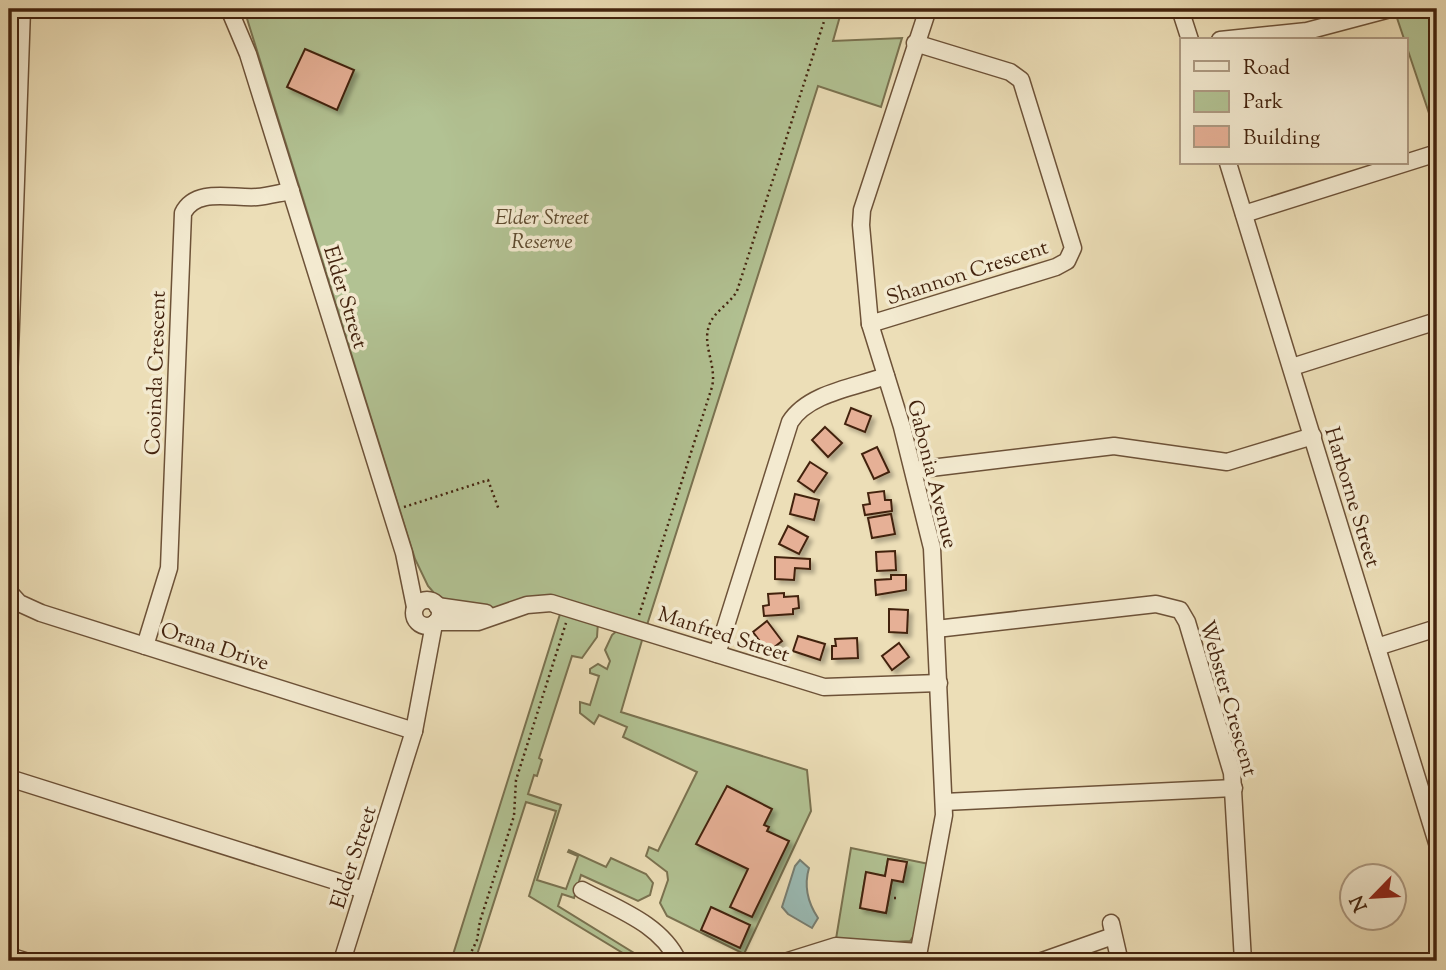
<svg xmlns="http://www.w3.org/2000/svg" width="1446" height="970" font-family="'Sorts Mill Goudy',serif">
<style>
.green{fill:#b2c293;stroke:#7a7250;stroke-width:2;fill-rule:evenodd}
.water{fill:#9abbb5;stroke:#777e72;stroke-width:2}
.building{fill:#e6b096;stroke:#43230e;stroke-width:2;filter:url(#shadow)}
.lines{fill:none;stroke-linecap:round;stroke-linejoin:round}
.minor-casing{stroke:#6d5238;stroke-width:19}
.path{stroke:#43230e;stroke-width:2.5;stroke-dasharray:2 3.5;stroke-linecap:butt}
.minor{stroke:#f3ead0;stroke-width:16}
.labels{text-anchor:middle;stroke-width:7;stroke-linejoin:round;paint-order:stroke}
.park-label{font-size:21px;font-style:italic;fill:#5f4b2f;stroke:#f3ead0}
.street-label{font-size:21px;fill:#43230e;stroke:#f3ead0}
</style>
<defs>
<filter id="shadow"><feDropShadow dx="4" dy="4" stdDeviation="2" flood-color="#0004"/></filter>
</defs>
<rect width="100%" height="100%" fill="#ecdeb7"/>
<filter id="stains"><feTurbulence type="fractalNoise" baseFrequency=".00286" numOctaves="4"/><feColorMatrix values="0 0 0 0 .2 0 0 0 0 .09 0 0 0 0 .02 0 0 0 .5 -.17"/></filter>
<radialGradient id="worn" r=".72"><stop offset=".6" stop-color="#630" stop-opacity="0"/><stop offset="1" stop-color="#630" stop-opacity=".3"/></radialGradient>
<!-- green -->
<g class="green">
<path d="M 244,9 L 842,9 L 833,41 L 902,38 L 881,107 L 818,86 L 647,625 L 566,600 L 492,609 L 441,601 L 428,586 L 415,559 Z"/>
<path d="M 1432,9 L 1437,9 L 1437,137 L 1397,18 Z"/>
<path d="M 561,611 L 598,622 L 597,637 L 582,658 L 572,656 L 539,758 L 542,760 L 537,776 L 534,775 L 528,794 L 561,805 L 537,880 L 566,889 L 578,856 L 568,852 L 569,850 L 606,867 L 611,858 L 646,874 L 653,883 L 650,895 L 638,901 L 581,875 L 574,898 L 562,894 L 558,906 L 647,961 L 636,961 L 529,896 L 556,811 L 526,802 L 475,961 L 451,961 Z"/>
<path d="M 619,629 L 643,637 L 621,712 L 807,770 L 811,811 L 744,954 L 667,916 L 660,903 L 668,880 L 667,872 L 646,856 L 649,847 L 658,851 L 697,772 L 623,737 L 627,727 L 599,715 L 594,724 L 580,713 L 580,702 L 590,705 L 599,676 L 590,673 L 590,669 L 598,664 L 607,669 L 610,661 L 605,650 L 612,635 Z"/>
<path d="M 851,848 L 929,864 L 915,934 L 910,941 L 810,947 L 836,939 ZM 888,859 L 906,862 L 892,880 L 886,913 L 860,908 L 866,873 L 885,876 Z"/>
<path d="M 827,953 L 904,958 L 906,961 L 813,961 Z"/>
</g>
<!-- water -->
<path class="water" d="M 800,860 L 809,868 C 804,885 808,903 818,918 L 812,928 L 788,914 L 782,907 L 795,866 Z"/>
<!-- building -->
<g class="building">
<path d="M 305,49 L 354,70 L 337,110 L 287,87 Z"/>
<path d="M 851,408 L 871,416 L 865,432 L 845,424 Z"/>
<path d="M 825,427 L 842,443 L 828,457 L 812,440 Z"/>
<path d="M 877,447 L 889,472 L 874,479 L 862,454 Z"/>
<path d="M 810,462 L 827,473 L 814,492 L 798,481 Z"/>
<path d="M 884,491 L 885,500 L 891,500 L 892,511 L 865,515 L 863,505 L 870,504 L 868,493 Z"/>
<path d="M 795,494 L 819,500 L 814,520 L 790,514 Z"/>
<path d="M 891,514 L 895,534 L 872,538 L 868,518 Z"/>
<path d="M 788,526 L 808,537 L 799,554 L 779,544 Z"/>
<path d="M 895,551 L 896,570 L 877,571 L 876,552 Z"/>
<path d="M 775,557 L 810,559 L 810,569 L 795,568 L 794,580 L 775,579 Z"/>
<path d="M 891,575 L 906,575 L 906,590 L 876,595 L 875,580 L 891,579 Z"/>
<path d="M 784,593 L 784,597 L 798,596 L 799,608 L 793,609 L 793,614 L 764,616 L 763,606 L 769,605 L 768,594 Z"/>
<path d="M 889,609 L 908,610 L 907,633 L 889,632 Z"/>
<path d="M 767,621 L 782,641 L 768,652 L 753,632 Z"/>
<path d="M 798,636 L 825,644 L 820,660 L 793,651 Z"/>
<path d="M 857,638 L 858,658 L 832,659 L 832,646 L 836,646 L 835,639 Z"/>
<path d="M 899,643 L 909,657 L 892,670 L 882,656 Z"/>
<path d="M 727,786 L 772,809 L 764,825 L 769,827 L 767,831 L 789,841 L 752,917 L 730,907 L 748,869 L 696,844 Z"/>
<path d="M 888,859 L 907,862 L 903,882 L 892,880 L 886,913 L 860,908 L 866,872 L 885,876 Z"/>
<path d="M 711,907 L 750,925 L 740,948 L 701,930 Z"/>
</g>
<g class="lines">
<defs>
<g id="minor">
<path d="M 229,9 L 248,54 L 404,553 L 415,607"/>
<path d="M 1180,9 L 1190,40"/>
<path d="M 1220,40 L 1307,31 L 1390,9"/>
<path d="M 1228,163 L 1437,843"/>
<path d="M 1244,214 L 1437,153"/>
<path d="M 870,324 L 1056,267 L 1067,261 L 1073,248 L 1021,80 L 1010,72 L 915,43"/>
<path d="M 1292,367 L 1437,321"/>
<path d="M 9,381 L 22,9"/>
<path d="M 914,470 L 1114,446 L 1227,462 L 1313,436"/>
<path d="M 9,592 L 19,603 L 41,613 L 414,731"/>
<circle cx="427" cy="613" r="13"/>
<path d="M 437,606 L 486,613"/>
<path d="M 436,622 L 478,622 L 527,605 L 551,603 L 824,687 L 939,683"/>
<path d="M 936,629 L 1156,604 L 1180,610 L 1187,622 L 1232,773 L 1243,961"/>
<path d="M 145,646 L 169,568 L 183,213 C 196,187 233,199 257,197 C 268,196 279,193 291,191"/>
<path d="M 1377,647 L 1437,628"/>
<path d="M 717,654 L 790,422 C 808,393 856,387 886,376"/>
<path d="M 9,778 L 364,890"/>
<path d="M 944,802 L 1234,788"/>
<path d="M 582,890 C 617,909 661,924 678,961"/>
<path d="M 1111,923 L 1119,958"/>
<path d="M 9,956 L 25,961"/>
<path d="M 342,961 L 414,731 L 434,624"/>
<path d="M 788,961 L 836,946 L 918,952"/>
<path d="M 917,961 L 944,815 L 932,548 L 902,427 L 870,324 L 861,225 L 862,210 L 928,9"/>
<path d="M 1042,961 L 1113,936"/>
</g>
</defs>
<!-- minor casing -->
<use href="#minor" class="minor-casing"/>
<!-- path -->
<g class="path">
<path d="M 404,507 L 488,480 L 499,510"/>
<path d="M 639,615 L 712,387 C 717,366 702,345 709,326 C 713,312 730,304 737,291 L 828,9"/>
<path d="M 894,898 L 898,898"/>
<path d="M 467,961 L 477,940 L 480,921 L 514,816 L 516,780 L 566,623"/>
</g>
<!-- minor -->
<use href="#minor" class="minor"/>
</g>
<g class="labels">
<!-- park labels -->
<g class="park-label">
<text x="542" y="224">Elder Street<tspan x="542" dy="24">Reserve</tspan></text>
</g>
<!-- street labels -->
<g class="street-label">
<text transform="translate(967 272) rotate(-18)" y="7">Shannon Crescent</text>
<text transform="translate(346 297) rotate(73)" y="7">Elder Street</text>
<text transform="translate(155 373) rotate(-88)" y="7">Cooinda Crescent</text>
<text transform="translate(933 474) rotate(76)" y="7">Gabonia Avenue</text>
<text transform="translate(1353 497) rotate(73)" y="7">Harborne Street</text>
<text transform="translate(724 634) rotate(18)" y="7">Manfred Street</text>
<text transform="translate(215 646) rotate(18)" y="7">Orana Drive</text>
<text transform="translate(1229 698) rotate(74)" y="7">Webster Crescent</text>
<text transform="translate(353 857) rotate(-72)" y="7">Elder Street</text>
</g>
</g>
<!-- margin -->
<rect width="1446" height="970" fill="none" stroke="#ecdeb7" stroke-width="35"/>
<rect x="10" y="10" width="1425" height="949" fill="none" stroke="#43230e" stroke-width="3.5"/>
<rect x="18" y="18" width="1411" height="935" fill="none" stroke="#43230e" stroke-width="2"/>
<!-- legend -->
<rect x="1180" y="38" width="228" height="126" fill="#f3ead0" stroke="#ad9a82" stroke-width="2"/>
<rect x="1194" y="61" width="35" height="10" fill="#f3ead0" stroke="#ad9a82" stroke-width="2"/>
<text x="1243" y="74" font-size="21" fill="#43230e">Road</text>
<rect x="1194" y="91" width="35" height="21" fill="#b2c293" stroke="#ad9a82" stroke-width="2"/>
<text x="1243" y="108" font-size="21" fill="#43230e">Park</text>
<rect x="1194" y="126" width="35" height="21" fill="#e6b096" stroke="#ad9a82" stroke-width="2"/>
<text x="1243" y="144" font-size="21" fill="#43230e">Building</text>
<!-- north arrow -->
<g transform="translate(1373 897) rotate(245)"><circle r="33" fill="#f3ead0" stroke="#ad9a82" stroke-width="2"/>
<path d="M0-5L12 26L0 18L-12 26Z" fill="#8f2418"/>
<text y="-10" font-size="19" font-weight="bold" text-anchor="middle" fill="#43230e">N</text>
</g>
<rect width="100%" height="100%" filter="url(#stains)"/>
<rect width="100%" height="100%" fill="url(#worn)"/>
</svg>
